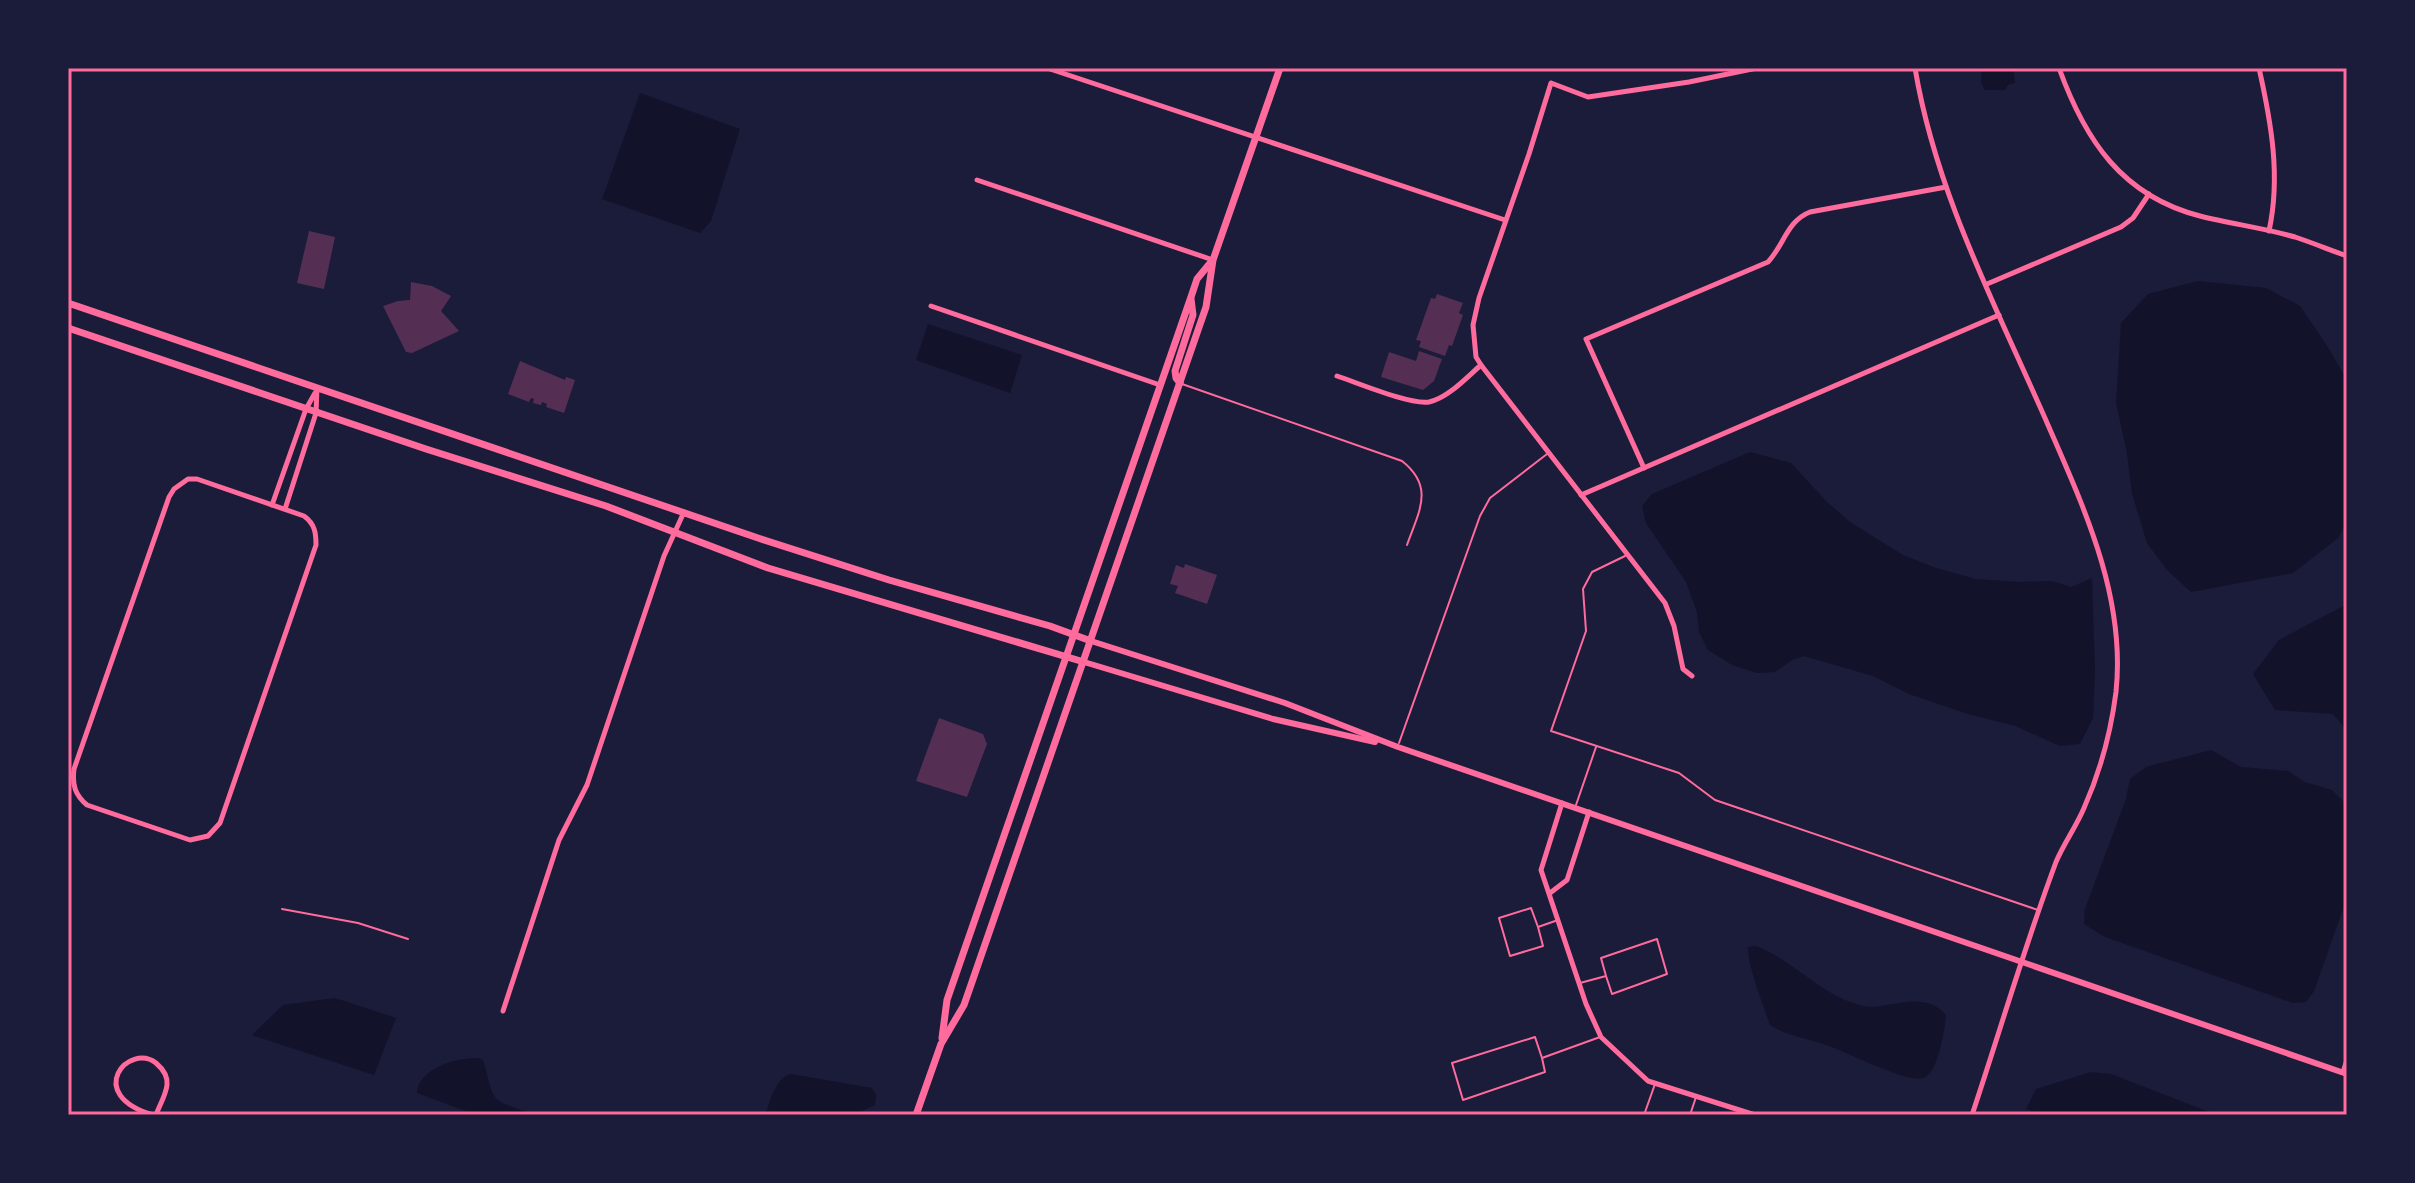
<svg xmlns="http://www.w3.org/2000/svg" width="2415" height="1183" font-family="Lato,sans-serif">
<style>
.water{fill:#12122b}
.building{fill:#542f53}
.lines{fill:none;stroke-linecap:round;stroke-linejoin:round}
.service{stroke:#ff6b9d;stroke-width:2}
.minor{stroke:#ff6b9d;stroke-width:5}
.tertiary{stroke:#ff6b9d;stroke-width:6}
.secondary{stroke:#ff6b9d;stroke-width:7}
.neatline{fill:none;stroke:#ff6b9d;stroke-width:3}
</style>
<rect width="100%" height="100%" fill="#1b1b3a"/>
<!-- water -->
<g class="water">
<path d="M 1993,68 L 2013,68 L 2015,83 L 2008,85 L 2005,90 L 1985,90 L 1981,82 L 1982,71 L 1989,71 Z"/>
<path d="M 640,93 L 740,129 L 711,221 L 700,233 L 602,199 Z"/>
<path d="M 2198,281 L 2266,288 L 2300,306 L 2326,344 L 2347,380 L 2347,521 L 2338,538 L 2293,573 L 2191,592 L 2167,570 L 2147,543 L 2132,494 L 2127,453 L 2116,403 L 2121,323 L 2148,294 Z"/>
<path d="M 928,324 L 1022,355 L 1010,393 L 916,360 Z"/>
<path d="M 1750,452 L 1791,463 L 1826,501 L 1850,522 L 1903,555 L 1936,568 L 1976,579 L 2018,582 L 2052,581 L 2071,587 L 2092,578 L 2095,671 L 2093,718 L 2080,744 L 2060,746 L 2015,726 L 1968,714 L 1909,694 L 1873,676 L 1804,656 L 1792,660 L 1775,672 L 1757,673 L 1732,665 L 1708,650 L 1699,632 L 1697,612 L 1686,582 L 1646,523 L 1642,506 L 1652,494 Z"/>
<path d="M 2347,604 L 2347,731 L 2333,714 L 2275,710 L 2253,674 L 2279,640 Z"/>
<path d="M 2211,750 L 2241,767 L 2288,771 L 2305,782 L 2332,790 L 2347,805 L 2347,898 L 2314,991 L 2306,1002 L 2293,1003 L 2105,937 L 2084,924 L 2085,909 L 2126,799 L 2130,779 L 2146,767 Z"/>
<path d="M 1756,946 C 1795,961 1821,996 1863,1006 C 1889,1011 1922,988 1946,1015 C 1945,1029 1938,1072 1924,1078 C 1908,1084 1847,1052 1829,1046 C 1809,1038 1789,1037 1770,1025 C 1764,1007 1747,964 1748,947 Z"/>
<path d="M 335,998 L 396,1018 L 374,1075 L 252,1035 L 283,1005 Z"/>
<path d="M 479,1058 L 483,1060 C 495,1098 485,1099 528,1112 L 530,1115 L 476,1115 L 417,1093 C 418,1068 458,1057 479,1058 Z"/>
<path d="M 2091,1072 L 2111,1074 L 2217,1115 L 2045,1115 L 2026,1109 L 2036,1089 Z"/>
<path d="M 791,1074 L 872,1088 L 876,1095 L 875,1105 L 853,1115 L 765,1115 C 771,1100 774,1079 791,1074 Z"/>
</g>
<!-- building -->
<g class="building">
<path d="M 309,231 L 335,237 L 324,289 L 297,283 Z"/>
<path d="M 411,282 L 432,286 L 451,296 L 441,311 L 459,331 L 412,353 L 406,352 L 383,306 L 398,301 L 410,300 Z"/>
<path d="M 1437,294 L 1463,303 L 1459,313 L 1463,315 L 1452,346 L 1449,345 L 1445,356 L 1419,347 L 1421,341 L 1416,340 L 1431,298 L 1435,299 Z"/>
<path d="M 1419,351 L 1442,359 L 1434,381 L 1423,390 L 1381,377 L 1389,352 L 1416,361 Z"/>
<path d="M 520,361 L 565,380 L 566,377 L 575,380 L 564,413 L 546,407 L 547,404 L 542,402 L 541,405 L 533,403 L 534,399 L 531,398 L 529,402 L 508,394 Z"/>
<path d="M 1185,564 L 1217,575 L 1207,604 L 1175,593 L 1178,586 L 1170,584 L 1176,565 L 1184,568 Z"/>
<path d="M 939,718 L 983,734 L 987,744 L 967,797 L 916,781 Z"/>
</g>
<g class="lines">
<!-- service -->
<g class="service">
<path d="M 1182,384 L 1402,461 C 1435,487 1419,511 1407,545"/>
<path d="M 1625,556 L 1592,572 L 1583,589 L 1586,631 L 1551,731 L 1679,773 L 1715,800 L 2038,910"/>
<path d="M 1399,743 L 1480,516 L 1490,498 L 1547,454"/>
<path d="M 1576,805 L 1596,747"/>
<path d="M 282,909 L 358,923 L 408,939"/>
<path d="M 1538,927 L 1543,946 L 1510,956 L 1499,918 L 1531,908 L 1538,927 L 1558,920"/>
<path d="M 1580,983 L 1606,976 L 1612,994 L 1667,974 L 1657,939 L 1601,958 L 1606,976"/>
<path d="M 1542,1058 L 1545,1072 L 1463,1100 L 1452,1063 L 1535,1037 L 1542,1058 L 1600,1037"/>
<path d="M 1644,1115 L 1655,1084"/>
<path d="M 1690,1115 L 1696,1097"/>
</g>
<!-- minor -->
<g class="minor">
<path d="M 1047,68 L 1505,220"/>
<path d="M 1915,68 C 1936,194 1997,308 2048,425 C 2084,508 2126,597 2116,692 C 2111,731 2100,772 2084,808 C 2076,827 2064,843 2056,862 C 2025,945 2000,1031 1972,1115"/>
<path d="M 2059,68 C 2085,140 2122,196 2200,216 C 2231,224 2264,228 2295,237 C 2313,243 2330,250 2347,256"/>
<path d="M 2259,68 C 2271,122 2281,176 2269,231"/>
<path d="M 977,180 L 1213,260"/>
<path d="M 1987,284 L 2121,227 L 2133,218 L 2149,194"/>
<path d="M 931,306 L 1160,385"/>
<path d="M 1337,376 C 1358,383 1410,405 1429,402 C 1448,398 1467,377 1481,365"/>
<path d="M 1644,468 L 1586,339 L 1768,262 C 1784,245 1787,221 1810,212 L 1946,187"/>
<path d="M 188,479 L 197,479 L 304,516 C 315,524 316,533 316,545 L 220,823 L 208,836 L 190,840 L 87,805 C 75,795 72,785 74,769 L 169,497 L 174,489 Z"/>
<path d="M 1581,495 L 1999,315"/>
<path d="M 272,505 L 306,409 L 315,393"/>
<path d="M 285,509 L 316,413 L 317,388"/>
<path d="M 1692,676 L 1683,669 L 1674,626 L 1665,603 L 1481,365 L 1476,357 L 1473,325 L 1479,298 L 1529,154 L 1551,83 L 1588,97 L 1689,82 L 1757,68"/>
<path d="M 1562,803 L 1541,870 L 1586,1004 L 1601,1037 L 1648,1081 L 1755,1115"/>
<path d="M 1550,893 L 1567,880 L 1589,812"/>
<path d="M 503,1011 L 559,840 L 587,785 L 664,556 L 684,512"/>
<path d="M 2343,1072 L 2347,1060"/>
<path d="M 153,1115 C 83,1094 129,1042 156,1063 C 163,1069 168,1076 167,1085 C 166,1095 159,1106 156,1115"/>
</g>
<!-- tertiary -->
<g class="tertiary">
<path d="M 1091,641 L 1285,703 L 1398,747 L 2347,1074"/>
<path d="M 1084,662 L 1273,719 L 1375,742"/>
</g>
<!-- secondary -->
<g class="secondary">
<path d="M 68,303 L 761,539 L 889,580 L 1050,626 L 1091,641"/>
<path d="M 68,328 L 426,449 L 606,506 L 768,568 L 1084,662"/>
<path d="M 1180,383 L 1176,378 L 1175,371 L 1193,315 L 1191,299"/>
<path d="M 942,1038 L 947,1000 L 1191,297 L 1197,279 L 1211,262"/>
<path d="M 916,1115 L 941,1044 L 964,1005 L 1206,307 L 1213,260 L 1280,68"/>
</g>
</g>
<!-- border -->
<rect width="2415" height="1183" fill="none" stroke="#1b1b3a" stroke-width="140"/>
<rect x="70" y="70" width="2275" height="1043" class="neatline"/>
</svg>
